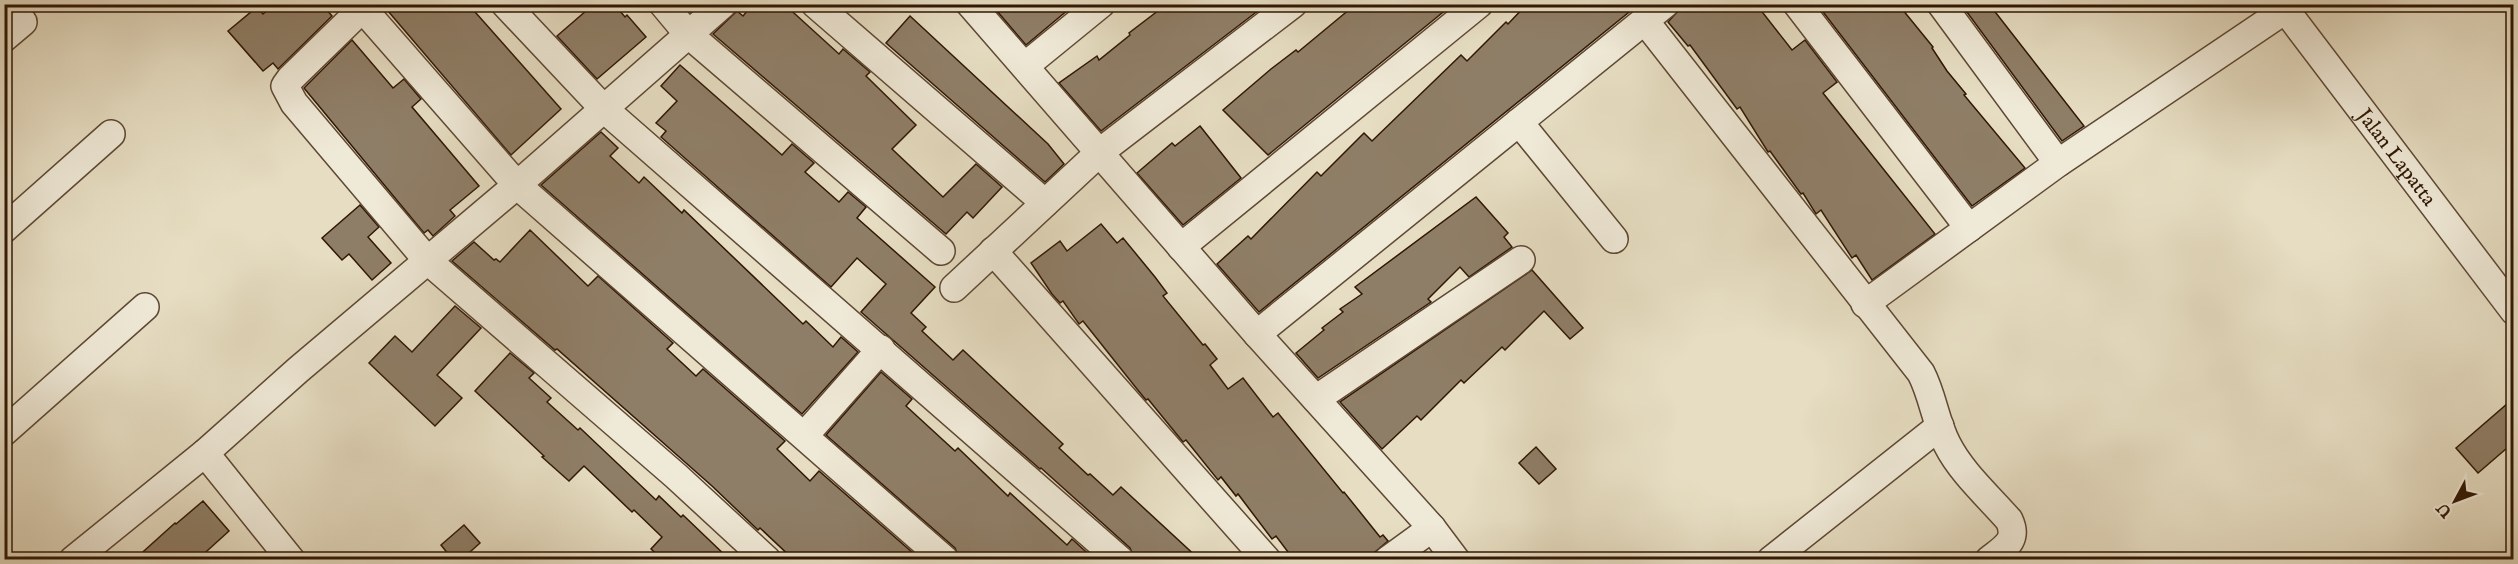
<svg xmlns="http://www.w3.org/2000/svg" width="2518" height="564" font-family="'IM FELL English',serif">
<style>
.building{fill:#8f7e67;stroke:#301704;stroke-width:1.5}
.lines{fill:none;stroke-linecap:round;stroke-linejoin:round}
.minor-casing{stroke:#5e4834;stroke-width:30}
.minor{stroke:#efe9d7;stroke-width:27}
.labels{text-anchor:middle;stroke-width:5;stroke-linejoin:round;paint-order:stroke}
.street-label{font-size:21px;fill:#301704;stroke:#efe9d7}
</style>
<rect width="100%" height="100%" fill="#e6ddc2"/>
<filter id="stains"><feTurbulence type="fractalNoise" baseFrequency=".00333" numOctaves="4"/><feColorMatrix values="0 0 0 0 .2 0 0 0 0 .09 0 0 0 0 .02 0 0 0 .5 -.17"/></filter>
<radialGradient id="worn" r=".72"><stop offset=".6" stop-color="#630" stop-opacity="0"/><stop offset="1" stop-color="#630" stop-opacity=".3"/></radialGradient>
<!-- building -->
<g class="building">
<path d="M 275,4 L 322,4 L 332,16 L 278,69 L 273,63 L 263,71 L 228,31 L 257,7 L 263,14 Z"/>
<path d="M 382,4 L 468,4 L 561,109 L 511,155 Z"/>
<path d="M 594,4 L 614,4 L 625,17 L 627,15 L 646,37 L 597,79 L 557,36 Z"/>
<path d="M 753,4 L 784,4 L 839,54 L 843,49 L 870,72 L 866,76 L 916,125 L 892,149 L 943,197 L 976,164 L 1002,187 L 973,218 L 967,212 L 946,234 L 713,34 L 737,11 L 743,16 Z"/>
<path d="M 991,4 L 1075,4 L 1026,45 Z"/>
<path d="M 1167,4 L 1254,4 L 1259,10 L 1101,131 L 1059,83 L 1097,56 L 1099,60 L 1130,35 L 1129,33 Z"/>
<path d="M 1356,4 L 1453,4 L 1268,155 L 1223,110 L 1271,69 L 1296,50 L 1298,52 Z"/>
<path d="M 1527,4 L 1639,4 L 1259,312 L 1217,264 L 1248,236 L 1251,239 L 1317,172 L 1321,176 L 1364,133 L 1372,141 L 1461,55 L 1467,61 L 1506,22 L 1508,24 Z"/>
<path d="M 1680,4 L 1756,4 L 1792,50 L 1805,40 L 1837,82 L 1823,93 L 1935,234 L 1872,280 L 1856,255 L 1852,258 L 1821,210 L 1816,214 L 1803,193 L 1801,194 L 1770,151 L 1768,152 L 1740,107 L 1737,109 L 1690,45 L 1688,46 L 1668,22 L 1679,10 Z"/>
<path d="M 1817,4 L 1898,4 L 1933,47 L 1932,48 L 1947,71 L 1966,94 L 1964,95 L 2025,168 L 1972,206 Z"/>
<path d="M 1961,4 L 1989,4 L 2084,126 L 2062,141 Z"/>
<path d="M 910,16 L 1048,144 L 1064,164 L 1045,182 L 886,43 Z"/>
<path d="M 352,40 L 393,88 L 404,79 L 421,99 L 412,107 L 479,186 L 450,210 L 455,216 L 433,236 L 428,230 L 424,233 L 304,88 Z"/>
<path d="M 680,65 L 782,155 L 792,144 L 814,163 L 805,172 L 839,202 L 848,192 L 866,207 L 857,218 L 935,287 L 911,313 L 926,327 L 922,331 L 953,360 L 963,350 L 1063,444 L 1059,448 L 1088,475 L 1090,474 L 1113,495 L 1121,487 L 1200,560 L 1135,560 L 1130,548 L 1041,468 L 1040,469 L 861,312 L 886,284 L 857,258 L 831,287 L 661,137 L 666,131 L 656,123 L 677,101 L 661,86 Z"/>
<path d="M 1200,126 L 1241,178 L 1183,225 L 1137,173 L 1172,143 L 1175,146 Z"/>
<path d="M 601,132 L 618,148 L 610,156 L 639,183 L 644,177 L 682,213 L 684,210 L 803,324 L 806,321 L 833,347 L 841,337 L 858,352 L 802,414 L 541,185 Z"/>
<path d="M 1476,197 L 1508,233 L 1504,237 L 1512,247 L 1469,277 L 1460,267 L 1428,299 L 1431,302 L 1318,378 L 1296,353 L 1324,330 L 1322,328 L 1343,312 L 1340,309 L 1362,294 L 1355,287 Z"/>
<path d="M 360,205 L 379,227 L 368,237 L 391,263 L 372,280 L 349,254 L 342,260 L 322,238 Z"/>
<path d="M 1101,224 L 1117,243 L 1123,238 L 1155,277 L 1167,293 L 1163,296 L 1203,345 L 1205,344 L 1217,359 L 1210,365 L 1228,389 L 1243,378 L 1273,417 L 1278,413 L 1343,493 L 1344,492 L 1380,537 L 1383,535 L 1388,541 L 1374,553 L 1373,560 L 1294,560 L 1276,536 L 1272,539 L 1238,494 L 1236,496 L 1221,477 L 1218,480 L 1186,440 L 1183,442 L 1148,399 L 1146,400 L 1137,389 L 1083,321 L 1079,324 L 1063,301 L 1060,303 L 1052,294 L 1031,263 L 1060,241 L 1067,251 Z"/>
<path d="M 530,230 L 588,286 L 598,276 L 673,343 L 667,349 L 696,376 L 703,369 L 785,441 L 777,449 L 810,481 L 819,471 L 921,560 L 794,560 L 760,528 L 758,530 L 712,486 L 557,349 L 555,350 L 452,261 L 474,242 L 494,260 L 496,259 L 500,262 Z"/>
<path d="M 1532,270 L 1583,328 L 1570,339 L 1544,311 L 1505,350 L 1502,347 L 1464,383 L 1461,380 L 1421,420 L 1417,416 L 1382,449 L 1340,402 Z"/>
<path d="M 455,306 L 481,328 L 437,375 L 462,398 L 435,426 L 369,363 L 395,336 L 412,352 Z"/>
<path d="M 510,353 L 534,373 L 529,378 L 551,398 L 547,402 L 578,430 L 580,428 L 656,500 L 659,496 L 681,517 L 683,515 L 730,560 L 663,560 L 651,549 L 662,537 L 634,510 L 632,512 L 584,466 L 569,481 L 542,457 L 544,456 L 475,391 Z"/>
<path d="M 881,372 L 912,399 L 906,406 L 955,451 L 958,448 L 1008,496 L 1010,493 L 1067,545 L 1072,539 L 1095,560 L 960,560 L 955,548 L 826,435 Z"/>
<path d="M 2514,398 L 2514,442 L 2478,473 L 2456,448 Z"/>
<path d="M 1536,447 L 1556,469 L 1539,484 L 1519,463 Z"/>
<path d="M 203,501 L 229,531 L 197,560 L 134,560 L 175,523 L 176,524 Z"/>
<path d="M 464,525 L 480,543 L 461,560 L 453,560 L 441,545 Z"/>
</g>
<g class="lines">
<defs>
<g id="minor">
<path d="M 367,4 L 290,79 L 285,86 L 294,103 L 427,260 L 676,476 L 767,560"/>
<path d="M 505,4 L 603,108 L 1120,560"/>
<path d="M 663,4 L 688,34 L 941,251"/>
<path d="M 815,4 L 1045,203"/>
<path d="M 970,4 L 1257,334 L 1432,528 L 1456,560"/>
<path d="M 1797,4 L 1969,228"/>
<path d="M 1941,4 L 2058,163"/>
<path id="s1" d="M 2281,4 L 2514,311"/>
<path d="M 363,9 L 517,185 L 945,560"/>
<path d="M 1645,21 L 1921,373 C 1933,396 1935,421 1947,444 C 1961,472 1988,496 2009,520 C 2019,541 2004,548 1989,560"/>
<path d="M 4,38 L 23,22"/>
<path d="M 1025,66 L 1101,4"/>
<path d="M 1519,122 L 1614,239"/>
<path d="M 4,229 L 111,134"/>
<path d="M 1181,247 L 1479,4"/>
<path d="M 993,251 L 1267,560"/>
<path d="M 954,288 L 1100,152 L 1293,4"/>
<path d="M 1865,304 L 2058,163 L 2285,10"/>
<path d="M 1257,334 L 1665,4"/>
<path d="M 1316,399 L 1521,260"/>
<path d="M 4,432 L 145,307"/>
<path d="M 805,435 L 881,349"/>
<path d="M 205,453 L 291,560"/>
<path d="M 73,560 L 205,453 L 298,370 L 517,185 L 723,4"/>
<path d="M 1388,560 L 1432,528"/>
<path d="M 1771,560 L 1940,426"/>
</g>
</defs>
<!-- minor casing -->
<use href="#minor" class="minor-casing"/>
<!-- minor -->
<use href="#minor" class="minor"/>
</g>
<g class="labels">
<!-- street labels -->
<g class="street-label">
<text dy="7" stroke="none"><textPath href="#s1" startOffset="192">Jalan Lapatta</textPath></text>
</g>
</g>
<!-- margin -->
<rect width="2518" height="564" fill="none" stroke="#e6ddc2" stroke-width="24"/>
<rect x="6" y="6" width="2506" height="552" fill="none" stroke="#301704" stroke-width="3"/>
<rect x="12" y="12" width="2494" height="540" fill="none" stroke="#301704" stroke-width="1.5"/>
<!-- north arrow -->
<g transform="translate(2455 501) rotate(229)" stroke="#efe9d7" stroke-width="4.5" paint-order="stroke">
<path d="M0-4.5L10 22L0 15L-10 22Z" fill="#301704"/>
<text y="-9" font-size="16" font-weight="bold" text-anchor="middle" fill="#301704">U</text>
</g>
<rect width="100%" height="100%" filter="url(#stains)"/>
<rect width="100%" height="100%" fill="url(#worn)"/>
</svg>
